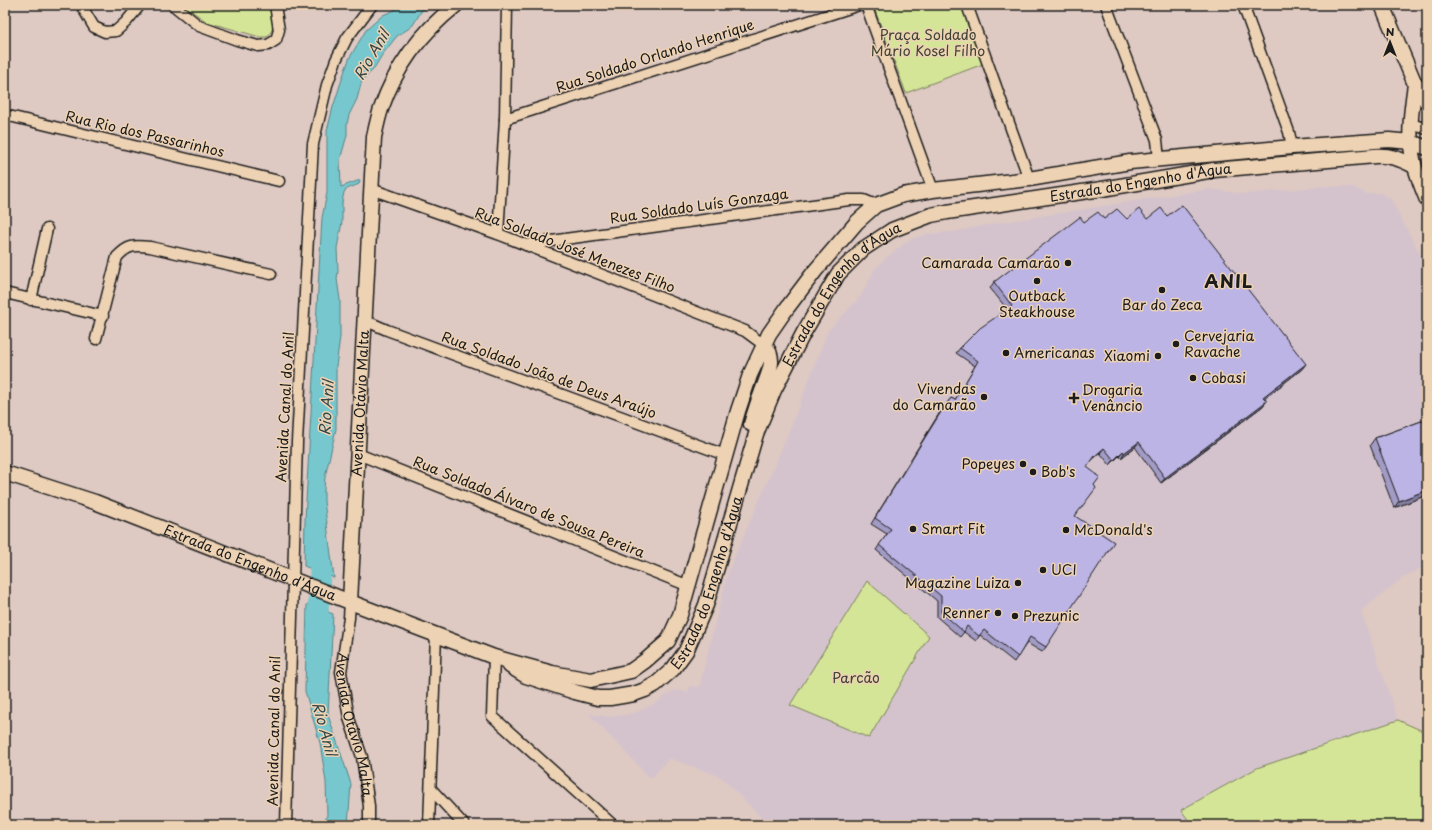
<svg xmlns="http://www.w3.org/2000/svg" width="1432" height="830" font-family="'Playpen Sans',sans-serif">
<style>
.built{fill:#d4c3cd}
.green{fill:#d5e598;stroke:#78805a}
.water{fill:#77c8ce;stroke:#538387}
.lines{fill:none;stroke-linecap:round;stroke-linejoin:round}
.river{stroke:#77c8ce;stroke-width:21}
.street-casing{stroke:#1c1c1c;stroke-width:13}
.secondary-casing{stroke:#1c1c1c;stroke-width:17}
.street{stroke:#edd2b4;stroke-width:10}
.secondary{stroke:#edd2b4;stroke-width:14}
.wall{fill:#a29bc5;stroke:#1c1c1c}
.shaded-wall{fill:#847ea0;stroke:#1c1c1c}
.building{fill:#bcb4e5;stroke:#1c1c1c}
.poi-dot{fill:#1c1c1c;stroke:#edd2b4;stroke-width:1.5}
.labels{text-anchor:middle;stroke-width:3;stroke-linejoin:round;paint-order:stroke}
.park-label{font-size:14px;fill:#414435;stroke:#edd2b4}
.street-label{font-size:14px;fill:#1c1c1c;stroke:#edd2b4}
.poi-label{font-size:14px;fill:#1c1c1c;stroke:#edd2b4;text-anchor:start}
.water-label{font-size:15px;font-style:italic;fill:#334748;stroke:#edd2b4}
.district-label{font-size:18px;font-weight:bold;letter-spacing:1px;fill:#1c1c1c;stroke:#edd2b4}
</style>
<rect width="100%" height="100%" fill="#dec9c3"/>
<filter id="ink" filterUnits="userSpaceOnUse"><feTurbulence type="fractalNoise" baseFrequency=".025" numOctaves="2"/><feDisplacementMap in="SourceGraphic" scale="8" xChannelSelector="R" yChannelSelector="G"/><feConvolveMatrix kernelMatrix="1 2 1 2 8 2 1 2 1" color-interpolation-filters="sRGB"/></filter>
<g filter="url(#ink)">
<!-- built -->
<path class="built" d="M 1327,186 L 1353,187 L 1367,194 L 1380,193 L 1390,198 L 1427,267 L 1427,565 L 1404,577 L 1361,611 L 1398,720 L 1257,768 L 1181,810 L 1192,825 L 769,825 L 721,777 L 669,758 L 651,779 L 589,714 L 612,717 L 635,713 L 656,703 L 671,692 L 675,690 L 688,692 L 690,686 L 700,687 L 703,671 L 728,572 L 789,432 L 828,331 L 861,296 L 875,269 L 886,258 L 909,240 L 927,234 L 953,232 L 992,224 L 1209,189 L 1245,194 Z"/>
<!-- green -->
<g class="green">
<path d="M 183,5 L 269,5 C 272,18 277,27 267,37 L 260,37 L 207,22 Z"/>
<path d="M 873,5 L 961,5 L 983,64 L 906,93 Z"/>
<path d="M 867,581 L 929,636 L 869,738 L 790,705 Z"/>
<path d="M 1398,720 L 1427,733 L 1427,825 L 1192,825 L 1181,810 L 1257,768 Z"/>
</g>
<!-- water -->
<g class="water">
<path d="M 397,5 L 434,5 L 422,10 L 413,25 L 408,29 L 397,36 L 382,55 L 373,70 L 362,80 L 357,99 L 349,115 L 347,124 L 347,135 L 340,160 L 341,187 L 360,180 L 359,184 L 347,189 L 344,192 L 342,203 L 342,222 L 337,248 L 338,271 L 337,279 L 340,300 L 340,337 L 336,366 L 336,429 L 325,477 L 324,489 L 324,501 L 334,578 L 304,566 L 305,520 L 322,218 L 327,193 L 327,131 L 333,107 L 345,70 L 350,57 L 366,30 L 383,15 L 395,10 Z"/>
<path d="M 307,604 L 333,614 L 328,715 L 351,784 L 348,825 L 324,825 L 327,815 L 326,782 L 320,743 L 305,691 Z"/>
</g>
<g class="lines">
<!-- river -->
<path class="river" d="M 317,637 L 320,571 L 318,544"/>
<defs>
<g id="street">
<path d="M 81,5 L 94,27 L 105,32 L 116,31 L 126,22 L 140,5"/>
<path d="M 173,5 L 199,26 L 237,40 L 258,46 L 268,45 L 276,40 L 279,30 L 275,5"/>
<path d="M 866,5 L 933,190"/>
<path d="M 967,5 L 1029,179"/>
<path d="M 1106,5 L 1157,140 L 1159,159"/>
<path d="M 1243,5 L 1289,132 L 1292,147"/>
<path d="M 5,115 L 279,181"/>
<path d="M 505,119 L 859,5"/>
<path d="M 1411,124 L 1427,129"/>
<path d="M 371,189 L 498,234 L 745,331 L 764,345"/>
<path d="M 498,234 L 505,119 L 507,5"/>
<path d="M 526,245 L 565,239 L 849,200 L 864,200 L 876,205"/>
<path d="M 5,293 L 103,316"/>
<path d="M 31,300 L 47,229"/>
<path d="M 364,320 L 387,330 L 725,455"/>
<path d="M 96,339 L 117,257 C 128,245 134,245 150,247 L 271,274"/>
<path d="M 358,454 L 689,586"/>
<path id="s1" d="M 350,602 L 349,618 L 341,672 L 349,718 L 362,757 L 369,806 L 369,825"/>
<path d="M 494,657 L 492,716 L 613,825"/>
<path d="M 431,789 L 464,825"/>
<path d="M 286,825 L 297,442 L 313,144 L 327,85 L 336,60 L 347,38 L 372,5"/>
<path d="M 429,825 L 436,634"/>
</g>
<g id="secondary">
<path d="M 1382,5 L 1415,84 L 1427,102"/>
<path d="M 1415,84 C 1412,106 1408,132 1412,153 C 1414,169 1421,185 1427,200"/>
<path d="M 751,424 C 754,414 757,404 761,394 C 766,378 779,359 764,345"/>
<path id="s2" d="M 5,473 L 95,502 L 350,602 L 494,657 L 552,673 L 591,680 L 631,671 L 645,661 L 668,641 L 680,615 L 738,411 L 750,375 L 769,334 L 787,308 L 815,271 L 857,222 L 876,205 L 903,195 L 933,190 L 1029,179 L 1130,162 L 1292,147 L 1389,140 L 1411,142 L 1427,148"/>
<path id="s3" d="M 350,602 L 374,137 C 376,128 378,118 381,109 C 395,68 422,32 456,5"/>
<path id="s4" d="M 510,666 L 526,676 L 575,692 L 598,698 L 610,698 L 634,694 L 645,690 L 656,684 L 673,669 L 686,651 L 706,605 L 756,434 L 774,390 L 804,332 L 838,274 L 863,249 L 892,230 L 931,215 L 947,212 L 1102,189 L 1214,170 L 1375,156 C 1390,155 1401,159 1414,166"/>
</g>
</defs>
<!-- street casing -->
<use href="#street" class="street-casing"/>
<!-- secondary casing -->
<use href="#secondary" class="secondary-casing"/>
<!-- street -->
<use href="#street" class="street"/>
<!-- secondary -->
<use href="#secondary" class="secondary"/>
</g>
<!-- wall -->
<g class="wall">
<path d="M 1104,219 L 1147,219 L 1302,369 L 1265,398 L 1263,406 L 1161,483 L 1135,447 L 1121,458 L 1119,456 L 1110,465 L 1100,453 L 1091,460 L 1087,467 L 1094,486 L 1075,516 L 1046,647 L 1042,652 L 1027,643 L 1014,662 L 980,635 L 976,641 L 964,632 L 960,637 L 937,617 L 937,601 L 876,550 L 887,534 L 871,524 L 940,412 L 951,398 L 955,400 L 975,366 L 956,353 L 960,348 L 1007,309 L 990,288 L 994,282 L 1084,222 Z"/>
<path d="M 1427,419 L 1427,495 L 1394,508 L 1370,445 L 1375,438 Z"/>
</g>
<!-- shaded-wall -->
<g class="shaded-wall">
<path d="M 1306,364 L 1302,369 L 1260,402 L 1263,397 Z"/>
<path d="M 1267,401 L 1263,406 L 1161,483 L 1165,478 Z"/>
<path d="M 1139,442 L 1135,447 L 1121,458 L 1124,453 Z"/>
<path d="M 1104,448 L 1100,453 L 1091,461 L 1095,456 Z"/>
<path d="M 1123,451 L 1119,456 L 1110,465 L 1114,460 Z"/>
<path d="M 1427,490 L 1427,495 L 1394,508 L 1399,501 Z"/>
</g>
<!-- building -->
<g class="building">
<path d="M 1182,205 L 1306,364 L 1263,397 L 1267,401 L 1165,478 L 1139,442 L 1124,453 L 1123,451 L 1114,460 L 1104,448 L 1095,456 L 1087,467 L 1100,477 L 1094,485 L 1096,488 L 1075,516 L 1114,542 L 1046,647 L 1030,637 L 1018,657 L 984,630 L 979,636 L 967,626 L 964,632 L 941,612 L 941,596 L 879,545 L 891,529 L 875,518 L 944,407 L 951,398 L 955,400 L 978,361 L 960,348 L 980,328 L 1012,306 L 994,282 L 1080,217 L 1084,222 L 1098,212 L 1104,219 L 1117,209 L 1127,219 L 1139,209 L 1147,219 L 1161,208 L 1167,216 Z"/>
<path d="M 1427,419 L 1427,490 L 1399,501 L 1375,438 Z"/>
</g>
</g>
<!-- markers -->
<g class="poi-dot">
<circle cx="1068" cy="263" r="4"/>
<circle cx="1037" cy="281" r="4"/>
<circle cx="1162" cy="290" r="4"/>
<circle cx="1176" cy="344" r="4"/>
<circle cx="1006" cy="353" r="4"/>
<circle cx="1158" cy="356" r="4"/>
<circle cx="1193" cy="378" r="4"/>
<circle cx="984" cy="397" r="4"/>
<path d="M1072 392h4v4h4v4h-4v4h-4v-4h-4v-4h4z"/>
<circle cx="1023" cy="464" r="4"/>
<circle cx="1033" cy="472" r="4"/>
<circle cx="913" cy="529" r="4"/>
<circle cx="1066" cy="530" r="4"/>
<circle cx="1043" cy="570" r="4"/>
<circle cx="1018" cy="583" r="4"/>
<circle cx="998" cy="613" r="4"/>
<circle cx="1015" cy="616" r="4"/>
</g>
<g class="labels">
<!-- park labels -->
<g class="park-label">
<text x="928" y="40">Praça Soldado<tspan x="928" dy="16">Mário Kosel Filho</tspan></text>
<text x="856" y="683">Parcão</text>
</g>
<!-- street labels -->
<g class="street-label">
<text transform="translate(655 56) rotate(-18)" y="5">Rua Soldado Orlando Henrique</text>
<text transform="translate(145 134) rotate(13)" y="5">Rua Rio dos Passarinhos</text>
<text dy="5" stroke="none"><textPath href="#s4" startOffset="932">Estrada do Engenho d'Água</textPath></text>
<text transform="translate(699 206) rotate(-8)" y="5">Rua Soldado Luís Gonzaga</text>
<text transform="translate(575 250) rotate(21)" y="5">Rua Soldado José Menezes Filho</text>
<text dy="5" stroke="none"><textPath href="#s4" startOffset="595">Estrada do Engenho d'Água</textPath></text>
<text transform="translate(549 375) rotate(20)" y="5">Rua Soldado João de Deus Araújo</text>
<text dy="5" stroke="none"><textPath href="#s3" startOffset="199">Avenida Otávio Malta</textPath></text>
<text transform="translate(285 407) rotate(-87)" y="5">Avenida Canal do Anil</text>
<text transform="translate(529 507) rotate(22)" y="5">Rua Soldado Álvaro de Sousa Pereira</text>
<text dy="5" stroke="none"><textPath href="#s2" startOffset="261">Estrada do Engenho d'Água</textPath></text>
<text dy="5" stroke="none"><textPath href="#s4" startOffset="271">Estrada do Engenho d'Água</textPath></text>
<text dy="5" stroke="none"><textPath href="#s1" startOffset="125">Avenida Otávio Malta</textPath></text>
<text transform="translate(274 731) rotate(-89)" y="5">Avenida Canal do Anil</text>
</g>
<!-- poi labels -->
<g class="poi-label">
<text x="1060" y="268" text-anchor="end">Camarada Camarão</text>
<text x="1037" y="301" text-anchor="middle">Outback<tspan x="1037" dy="16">Steakhouse</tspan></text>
<text x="1162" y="310" text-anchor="middle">Bar do Zeca</text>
<text x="1184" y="341">Cervejaria<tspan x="1184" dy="16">Ravache</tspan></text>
<text x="1014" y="358">Americanas</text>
<text x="1150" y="361" text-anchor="end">Xiaomi</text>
<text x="1201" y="383">Cobasi</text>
<text x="976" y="394" text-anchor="end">Vivendas<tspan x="976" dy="16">do Camarão</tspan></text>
<text x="1082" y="395">Drogaria<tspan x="1082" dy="16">Venâncio</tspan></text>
<text x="1015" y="469" text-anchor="end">Popeyes</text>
<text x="1041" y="477">Bob's</text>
<text x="921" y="534">Smart Fit</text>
<text x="1074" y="535">McDonald's</text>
<text x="1051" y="575">UCI</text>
<text x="1010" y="588" text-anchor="end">Magazine Luiza</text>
<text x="990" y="618" text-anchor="end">Renner</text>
<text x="1023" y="621">Prezunic</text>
</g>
<!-- water labels -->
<g class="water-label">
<text transform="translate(372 55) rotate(-60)" y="5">Rio Anil</text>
<text transform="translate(327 408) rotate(-86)" y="5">Rio Anil</text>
<text transform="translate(324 729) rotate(75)" y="5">Rio Anil</text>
</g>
<!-- district labels -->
<g class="district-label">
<text x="1229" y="288">ANIL</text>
</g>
</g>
<!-- margin -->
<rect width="1432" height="830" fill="none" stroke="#edd2b4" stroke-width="20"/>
<rect x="10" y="10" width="1412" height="810" fill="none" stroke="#1c1c1c" stroke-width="1.5" filter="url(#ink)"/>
<!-- north arrow -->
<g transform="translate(1390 42)" stroke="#edd2b4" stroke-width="3" paint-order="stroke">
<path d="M0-3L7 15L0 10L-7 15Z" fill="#1c1c1c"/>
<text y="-6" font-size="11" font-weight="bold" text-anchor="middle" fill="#1c1c1c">N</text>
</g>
</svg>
